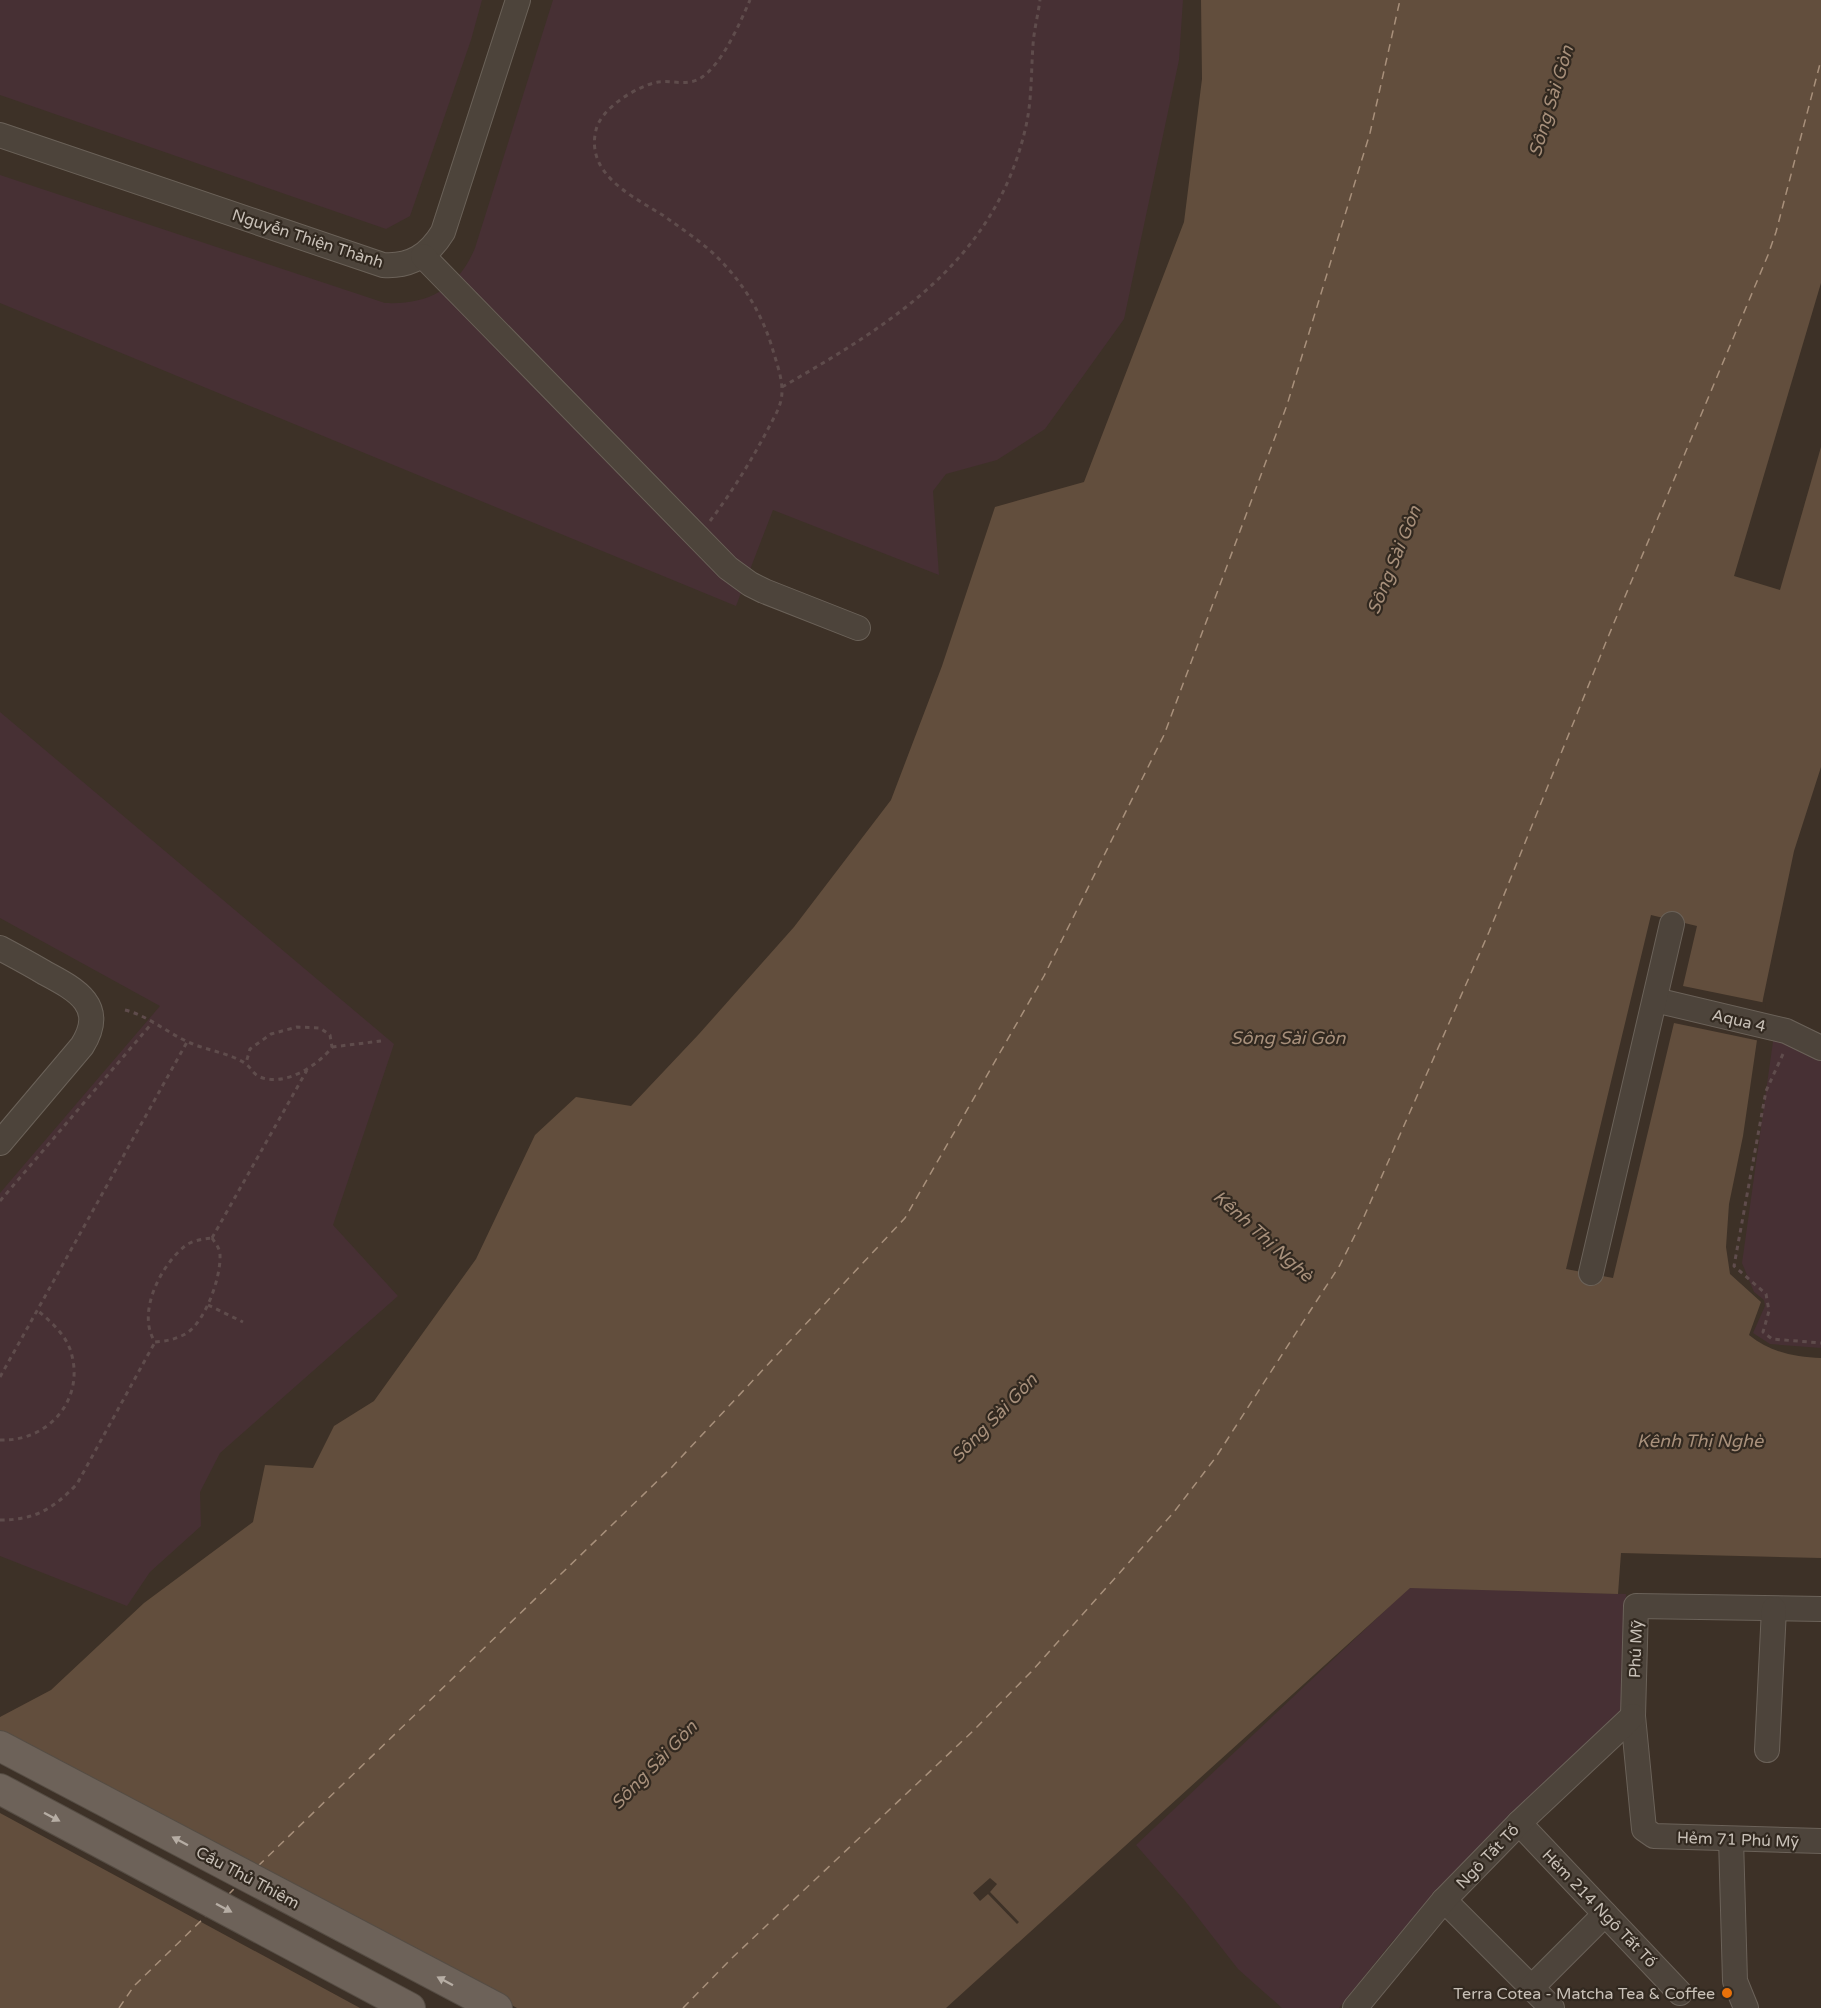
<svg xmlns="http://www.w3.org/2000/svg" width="1821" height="2008" font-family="'Varela Round',sans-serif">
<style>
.green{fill:#473034}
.water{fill:#624e3d}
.pier{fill:#3d3127}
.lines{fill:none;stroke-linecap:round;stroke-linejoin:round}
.ferry{stroke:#a8907b;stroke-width:1.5;stroke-dasharray:8 6;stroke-linecap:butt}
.minor-casing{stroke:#6b6259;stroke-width:26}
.major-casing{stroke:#564d44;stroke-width:32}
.path{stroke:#5f4c4c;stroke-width:3;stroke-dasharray:4.5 4.5;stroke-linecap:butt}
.minor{stroke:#4d443b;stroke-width:24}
.major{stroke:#6d6259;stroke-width:30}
.oneway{fill:#b6ada4}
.food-dot{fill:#e8710a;stroke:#322920;stroke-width:2}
.labels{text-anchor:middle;stroke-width:4.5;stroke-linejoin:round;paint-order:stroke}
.street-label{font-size:16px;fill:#c8c0b7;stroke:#322920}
.poi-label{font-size:16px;fill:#c8c0b7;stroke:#322920;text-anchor:end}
.water-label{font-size:18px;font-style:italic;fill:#a8907b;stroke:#322920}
</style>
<rect width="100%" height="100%" fill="#3d3127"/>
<!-- green -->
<g class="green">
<path d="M 0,0 L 482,0 L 471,40 L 410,216 L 386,229 L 0,95 Z"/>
<path d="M 553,0 L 1183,0 L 1179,60 L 1124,319 L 1045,429 L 997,460 L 946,474 L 933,491 L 939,575 L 773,510 L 736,606 L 0,303 L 0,175 L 385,303 C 428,305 458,289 475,248 Z"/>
<path d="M 0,712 L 394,1044 L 333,1225 L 398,1296 L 220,1453 L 200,1492 L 201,1526 L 150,1572 L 127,1606 L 0,1556 L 0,1193 L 160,1006 L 0,918 Z"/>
<path d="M 1776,1020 L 1821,1036 L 1821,1348 L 1770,1344 L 1753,1333 L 1765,1306 L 1764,1300 L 1754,1292 L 1742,1263 Z"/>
<path d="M 1410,1587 L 1626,1594 L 1624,1711 L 1511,1815 L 1391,1943 L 1339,2008 L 1282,2008 L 1238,1969 L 1185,1901 L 1136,1845 Z"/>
</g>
<!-- water -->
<path class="water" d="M 1201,0 L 1821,0 L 1821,767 L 1794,851 L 1763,999 L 1743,1136 L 1729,1204 L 1726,1247 L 1730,1274 L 1761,1302 L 1749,1335 C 1770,1352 1794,1357 1821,1358 L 1821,1558 L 1621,1553 L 1618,1594 L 1410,1588 L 946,2008 L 0,2008 L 0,1717 L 51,1690 L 144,1603 L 253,1522 L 265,1465 L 313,1468 L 334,1426 L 374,1401 L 476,1259 L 535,1135 L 576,1097 L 631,1106 L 699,1034 L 794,927 L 891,800 L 942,666 L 995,507 L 1084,482 L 1184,222 L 1202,79 Z"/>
<!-- pier -->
<g class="pier">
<path d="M 1821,283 L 1821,447 L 1780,590 L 1734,576 Z"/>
<path d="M 1651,915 L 1697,926 L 1683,986 L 1766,1003 L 1760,1041 L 1674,1023 L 1613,1278 L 1566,1269 Z"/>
<path d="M 0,1732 L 157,1816 L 517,2008 L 360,2008 L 0,1813 Z"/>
<path d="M 990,1878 L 997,1884 L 990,1892 L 1019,1922 L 1017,1924 L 988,1894 L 980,1901 L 973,1893 Z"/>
</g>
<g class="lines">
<!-- ferry -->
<g class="ferry">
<path d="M 258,1866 L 671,1468 L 905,1218 L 1044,976 L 1164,735 L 1287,405 L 1370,133 L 1400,0"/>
<path d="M 228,1895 L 237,1886"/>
<path d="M 119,2008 L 134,1986 L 207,1915"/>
<path d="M 683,2008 L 732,1958 L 974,1730 L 1031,1672 L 1174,1512 L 1216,1457 L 1312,1308 L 1340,1265 L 1363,1219 L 1489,932 L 1606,642 L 1768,255 L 1776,232 L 1821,60"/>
</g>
<defs>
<g id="minor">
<path d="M 0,135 L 383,265 C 411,267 429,255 443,232 L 518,0"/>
<path d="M 423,256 L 728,568 L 750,584 L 764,591 L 858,628"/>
<path d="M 0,948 C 15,956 30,964 45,973 C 77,990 107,1006 82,1046 L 0,1143"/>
<path d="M 1655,1000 L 1786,1031 L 1821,1048"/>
<path d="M 1591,1273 L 1672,924"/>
<path d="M 1821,1609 L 1636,1606 L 1633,1716 L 1644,1829 L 1654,1836 L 1821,1841"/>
<path d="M 1767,1750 L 1774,1609"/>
<path d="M 1519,1823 L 1680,1993"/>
<path d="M 1731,1839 L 1735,1981 L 1746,2008"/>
<path d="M 1444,1900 L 1552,2008"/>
<path d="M 1531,1988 L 1605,1914"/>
<path d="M 1355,2008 L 1444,1900 L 1519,1823 L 1633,1716"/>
</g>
<g id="major">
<path d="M 0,1746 L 497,2008"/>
<path d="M 0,1789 L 410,2008"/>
</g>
</defs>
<!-- minor casing -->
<use href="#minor" class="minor-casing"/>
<!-- major casing -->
<use href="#major" class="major-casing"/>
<!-- path -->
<g class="path">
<path d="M 782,387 C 893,323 996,260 1026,126 C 1032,99 1031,72 1033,45 C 1034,30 1038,15 1040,0"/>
<path d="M 710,521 C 732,492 751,461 768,429 C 773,419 779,410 781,400 C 785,383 776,362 772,347 C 761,312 743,283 718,258 C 702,242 682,229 664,216 C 634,197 585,175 596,130 C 601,108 637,86 658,82 C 671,80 686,86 699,79 C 721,67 740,23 750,0"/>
<path d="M 125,1010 C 148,1016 165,1031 186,1041 C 204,1050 226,1052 243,1062 C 250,1065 252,1074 260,1077 C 284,1087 318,1066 332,1047 L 330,1035 L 320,1028 L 297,1027 L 271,1034 L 250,1049 L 246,1063"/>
<path d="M 332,1047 L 381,1041"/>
<path d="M 1783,1054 L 1766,1091 L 1734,1266 L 1766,1294 L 1769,1311 L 1763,1332 L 1772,1339 L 1821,1343"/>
<path d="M 0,1201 L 153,1022"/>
<path d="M 212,1238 C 216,1244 220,1249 220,1255 C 221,1277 206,1320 187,1333 C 177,1339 167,1341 155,1342 C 136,1313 161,1265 185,1246 C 193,1240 203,1239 212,1238 Z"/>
<path d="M 212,1238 L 307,1070"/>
<path d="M 208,1305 L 243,1322"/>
<path d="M 0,1377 L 187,1042"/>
<path d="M 0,1440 C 49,1442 87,1398 70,1349 C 64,1333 50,1321 37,1310"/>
<path d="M 0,1520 C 35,1520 53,1509 77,1484 L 155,1342"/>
</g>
<!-- minor -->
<use href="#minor" class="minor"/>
<!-- major -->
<use href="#major" class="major"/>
</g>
<!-- one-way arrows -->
<defs><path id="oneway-solid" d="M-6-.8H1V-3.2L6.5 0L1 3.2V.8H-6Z" transform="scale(1.5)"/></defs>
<g class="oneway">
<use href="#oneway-solid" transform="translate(52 1817) rotate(28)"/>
<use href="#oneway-solid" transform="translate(180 1841) rotate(-152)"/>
<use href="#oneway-solid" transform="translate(224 1908) rotate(28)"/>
<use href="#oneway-solid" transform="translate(445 1981) rotate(-152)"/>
</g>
<!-- markers -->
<circle class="food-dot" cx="1727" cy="1993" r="6"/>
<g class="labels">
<!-- street labels -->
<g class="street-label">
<text transform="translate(308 238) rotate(18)" y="6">Nguyễn Thiện Thành</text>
<text transform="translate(1739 1020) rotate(13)" y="6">Aqua 4</text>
<text transform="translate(1635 1649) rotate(-88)" y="6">Phú Mỹ</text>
<text transform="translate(1738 1839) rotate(2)" y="6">Hẻm 71 Phú Mỹ</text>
<text transform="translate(1487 1856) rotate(-46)" y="6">Ngô Tất Tố</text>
<text transform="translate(248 1877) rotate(28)" y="6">Cầu Thủ Thiêm</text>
<text transform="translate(1600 1908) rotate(46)" y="6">Hẻm 214 Ngô Tất Tố</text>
</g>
<!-- poi labels -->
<g class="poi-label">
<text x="1715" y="1999">Terra Cotea - Matcha Tea &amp; Coffee</text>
</g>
<!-- water labels -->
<g class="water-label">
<text transform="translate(1551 101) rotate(-73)" y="6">Sông Sài Gòn</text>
<text transform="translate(1394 560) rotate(-68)" y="6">Sông Sài Gòn</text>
<text x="1288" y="1044">Sông Sài Gòn</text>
<text transform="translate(1263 1236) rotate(42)" y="6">Kênh Thị Nghè</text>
<text transform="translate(994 1418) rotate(-46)" y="6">Sông Sài Gòn</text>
<text x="1700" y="1447">Kênh Thị Nghè</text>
<text transform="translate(654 1765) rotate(-46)" y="6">Sông Sài Gòn</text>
</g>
</g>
</svg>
